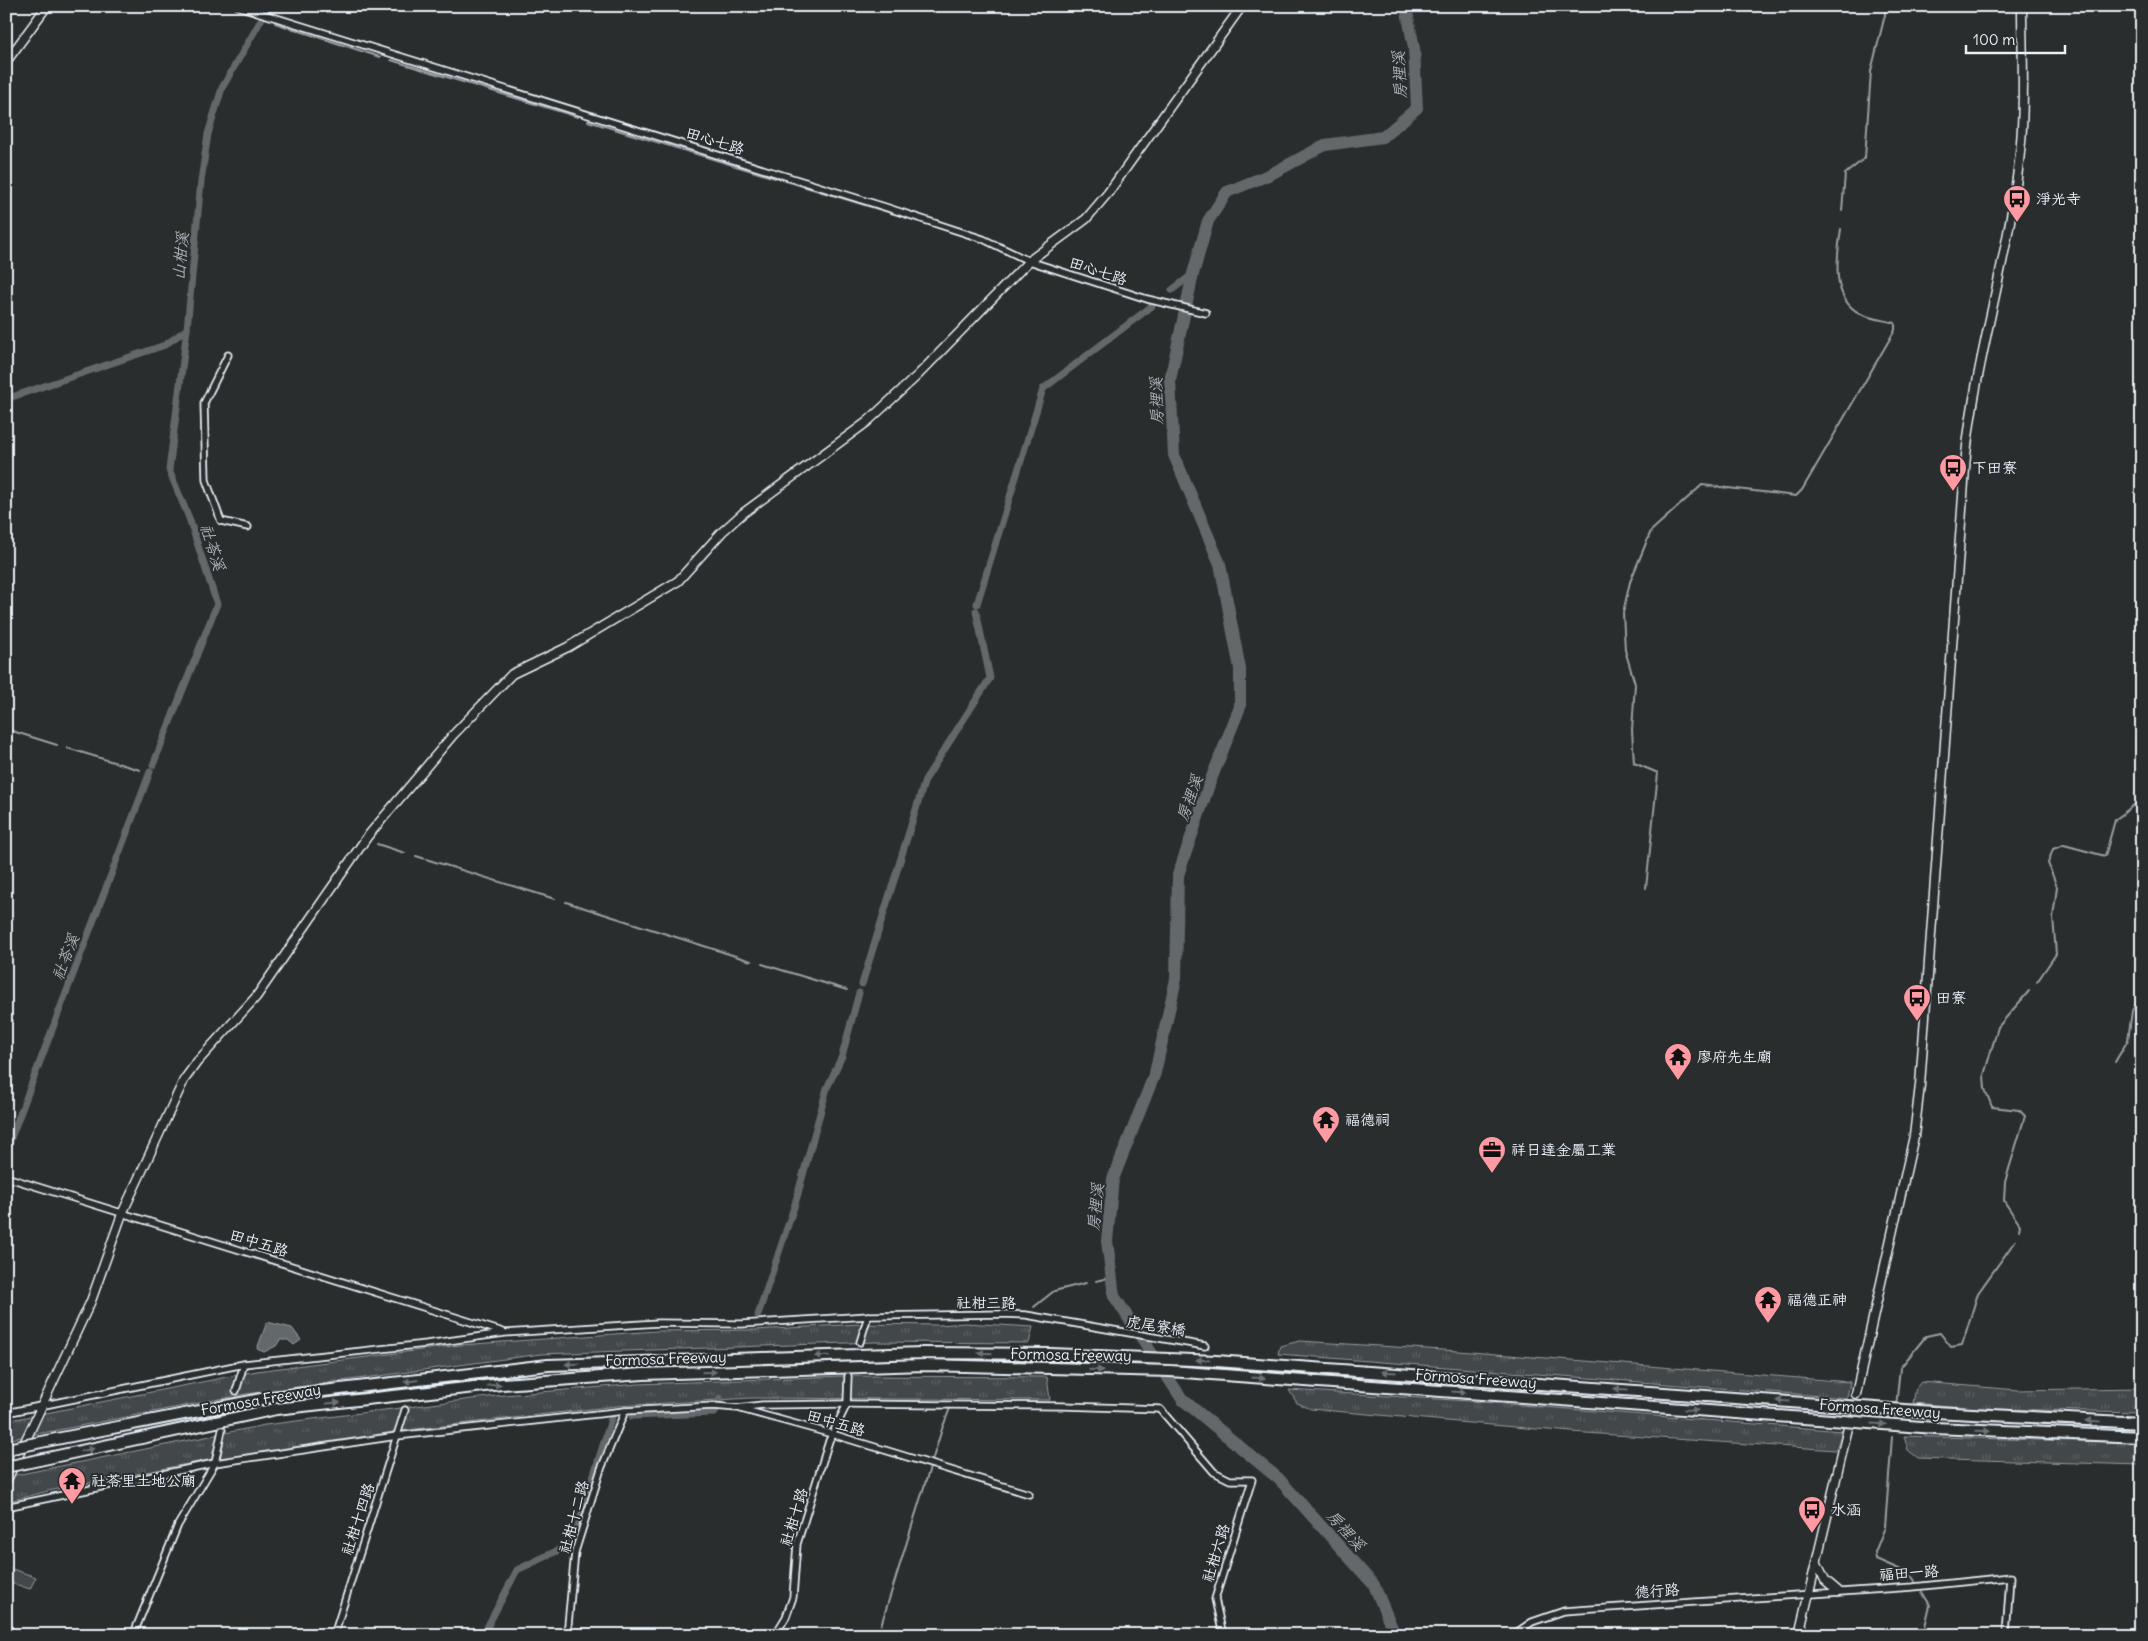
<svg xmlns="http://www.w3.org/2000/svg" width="2148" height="1641" font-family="Delius,'LXGW WenKai TC',sans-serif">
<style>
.grass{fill:url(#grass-tufts);stroke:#959ca0}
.green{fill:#424648;stroke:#959ca0}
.water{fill:#63686b;stroke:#989fa3}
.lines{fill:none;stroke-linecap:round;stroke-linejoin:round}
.stream{stroke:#989fa3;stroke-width:2}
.canal{stroke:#63686b;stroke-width:7}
.river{stroke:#63686b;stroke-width:12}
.street-tunnel{stroke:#464a4c;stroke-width:5.5;stroke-dasharray:5.5 3;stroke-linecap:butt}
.secondary-tunnel{stroke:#464a4c;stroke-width:8;stroke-dasharray:8 4;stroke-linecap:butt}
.street-casing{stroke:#e8f1f8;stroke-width:9}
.secondary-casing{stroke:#e8f1f8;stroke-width:11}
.highway-casing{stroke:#e8f1f8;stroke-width:14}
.street{stroke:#2a2d2e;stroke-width:5.5}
.secondary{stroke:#2a2d2e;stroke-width:8}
.highway{stroke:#2a2d2e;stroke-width:10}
.highway-bridge-casing{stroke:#e8f1f8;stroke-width:14;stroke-linecap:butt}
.highway-bridge{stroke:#2a2d2e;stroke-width:10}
.oneway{fill:#6c7275}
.labels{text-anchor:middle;stroke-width:4;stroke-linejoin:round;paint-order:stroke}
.street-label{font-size:15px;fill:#e8f1f8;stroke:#2a2d2e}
.poi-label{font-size:15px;fill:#e8f1f8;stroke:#2a2d2e;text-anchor:start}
.water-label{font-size:16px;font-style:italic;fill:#acb3b9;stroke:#2a2d2e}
</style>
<defs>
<pattern id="grass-tufts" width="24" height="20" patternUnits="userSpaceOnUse" patternTransform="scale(1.25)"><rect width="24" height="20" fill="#424648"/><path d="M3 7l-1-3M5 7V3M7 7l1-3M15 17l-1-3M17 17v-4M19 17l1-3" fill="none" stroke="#5d6163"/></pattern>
</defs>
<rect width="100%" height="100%" fill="#2a2d2e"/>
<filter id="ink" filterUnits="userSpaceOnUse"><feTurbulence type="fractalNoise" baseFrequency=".02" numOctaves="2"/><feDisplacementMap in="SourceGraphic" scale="10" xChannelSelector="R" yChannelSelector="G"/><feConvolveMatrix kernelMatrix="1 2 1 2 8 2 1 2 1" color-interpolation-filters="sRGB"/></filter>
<g filter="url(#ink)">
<!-- grass -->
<g class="grass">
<path d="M 965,1323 L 1033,1327 L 1029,1343 L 875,1342 L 541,1354 L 246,1394 L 6,1440 L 6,1421 L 257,1371 L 460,1345 L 656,1331 L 755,1330 L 859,1324 L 939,1325 Z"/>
<path d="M 1300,1341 L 1458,1351 L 1850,1382 L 1847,1398 L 1278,1354 L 1280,1346 Z"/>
<path d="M 844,1376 L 1047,1377 L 1050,1400 L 751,1398 L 617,1406 L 407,1430 L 213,1459 L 48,1491 L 6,1502 L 6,1477 L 265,1425 L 504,1395 L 639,1384 Z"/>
<path d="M 1921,1382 L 2018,1390 L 2142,1388 L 2142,1412 L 1986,1409 L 1913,1403 L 1916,1388 Z"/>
<path d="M 1289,1390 L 1470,1401 L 1842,1431 L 1836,1450 L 1571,1432 L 1311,1409 L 1297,1403 Z"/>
<path d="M 1904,1436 L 2142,1443 L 2142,1465 L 1918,1458 L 1908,1450 Z"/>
</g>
<!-- green -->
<path class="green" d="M 6,1567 L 36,1577 L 30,1589 L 6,1581 Z"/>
<!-- water -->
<path class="water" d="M 267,1322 L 292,1328 L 301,1340 L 294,1345 L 288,1340 L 280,1340 L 276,1346 L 264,1352 L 257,1349 Z"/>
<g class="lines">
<!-- stream -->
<g class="stream">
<path d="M 261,19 L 264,19"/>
<path d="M 275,23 L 380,57"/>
<path d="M 391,60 L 578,117"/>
<path d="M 588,121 L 775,178"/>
<path d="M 786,181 L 950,231"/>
<path d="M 1842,211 L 1845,174 L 1865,158 L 1871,71 L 1885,15 L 1885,6"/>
<path d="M 986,244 L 1019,260"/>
<path d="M 6,729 L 57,745"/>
<path d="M 67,748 L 140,770"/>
<path d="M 149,773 L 150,773"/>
<path d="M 377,844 L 405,853"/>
<path d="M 416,856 L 555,899"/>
<path d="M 1646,888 L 1658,773 L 1634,763 L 1632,730 L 1635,684 L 1625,650 L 1623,613 L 1630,582 L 1651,531 L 1702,485 L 1796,496 L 1802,490 L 1895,330 L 1895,323 C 1884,320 1871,319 1861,314 C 1830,299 1837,256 1841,229"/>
<path d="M 566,902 L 751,961"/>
<path d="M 762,964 L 847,990"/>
<path d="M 2037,982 L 2056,954 L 2053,917 L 2057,887 L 2048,863 L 2053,849 L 2064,845 L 2105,856 L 2115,820 L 2135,804 L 2142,806"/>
<path d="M 858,993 L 859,994"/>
<path d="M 2115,1062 L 2128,1040 L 2132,1011 L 2142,992"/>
<path d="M 2019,1230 L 2020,1225 L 2004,1201 L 2005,1182 L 2025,1116 L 2019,1110 L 1992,1107 L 1985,1089 L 1984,1075 L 1998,1027 L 2029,991"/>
<path d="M 1096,1281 L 1112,1277"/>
<path d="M 1034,1307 L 1054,1291 L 1086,1283"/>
<path d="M 1896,1407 L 1900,1368 L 1926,1336 L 1940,1333 L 1951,1347 L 1962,1345 L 1978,1293 L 2015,1241"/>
<path d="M 1892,1437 L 1885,1527 L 1875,1552 L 1876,1559 L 1910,1574 L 1915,1581"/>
<path d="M 1922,1592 L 1930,1605 L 1923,1635"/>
<path d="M 878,1635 L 942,1429 L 950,1408"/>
</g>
<!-- canal -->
<g class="canal">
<path d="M 1172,290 L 1193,274"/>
<path d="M 6,399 L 165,345 L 187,329"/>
<path d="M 977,604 L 1043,389 L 1152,306"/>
<path d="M 153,765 L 217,604 L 189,518 L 169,470 L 187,329 L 201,181 L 208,134 L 222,88 L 269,6"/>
<path d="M 862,984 L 925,780 L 990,678 L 976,611"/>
<path d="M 6,1151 L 150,772"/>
<path d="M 758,1315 L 795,1204 L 827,1088 L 842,1056 L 859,993"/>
<path d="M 632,1416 L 715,1413 L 720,1398"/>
<path d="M 483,1635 L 517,1570 L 567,1546 L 574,1539 L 612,1416"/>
</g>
<!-- river -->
<path class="river" d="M 1395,1635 L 1374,1585 L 1279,1479 L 1182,1399 L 1114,1296 L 1107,1241 L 1113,1179 L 1155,1073 L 1176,979 L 1178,875 L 1210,782 L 1240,707 L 1240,669 L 1220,564 L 1174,455 L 1170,380 L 1193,274 L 1208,221 L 1227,192 L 1271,174 L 1325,145 L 1383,137 L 1417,108 L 1414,48 L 1406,6"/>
<!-- street-tunnel -->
<g class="street-tunnel">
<path d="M 851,1368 L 860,1342"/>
<path d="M 1762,1387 L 1768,1430"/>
<path d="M 405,1410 L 419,1361"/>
<path d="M 225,1421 L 236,1391"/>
</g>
<!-- secondary-tunnel -->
<path class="secondary-tunnel" d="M 1848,1427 L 1856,1394"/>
<defs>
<g id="street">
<path d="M 238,6 L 885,207 L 983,239 L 1029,261 L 1063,272 L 1147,299 L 1206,313"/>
<path d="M 228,355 L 204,403 L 206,480 L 221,521 L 248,527"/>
<path d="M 6,1177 L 503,1332"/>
<path d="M 868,1316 L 1005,1314 L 1026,1315 L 1205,1346"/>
<path d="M 236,1391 L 244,1364"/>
<path d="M 741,1409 L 832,1434 L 1029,1494"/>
<path d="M 6,1413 L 244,1364 L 426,1344 L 505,1333 L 658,1323 L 741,1324 L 868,1316 L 860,1342"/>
<path d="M 6,1507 L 215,1463 L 397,1436 L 625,1411 L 713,1406 L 737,1408 L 762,1405 L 847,1404 L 1063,1406 L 1160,1409 L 1214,1472 L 1230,1480 L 1252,1480 L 1215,1599 L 1223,1635"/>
<path d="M 134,1633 L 178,1525 L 215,1463 L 222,1430"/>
<path d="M 131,1635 L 141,1635"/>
<path d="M 334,1635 L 405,1410"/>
<path d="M 567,1635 L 575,1552 L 601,1469 L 625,1411"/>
<path d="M 775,1635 L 786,1617 L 793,1597 L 797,1544 L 829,1441 L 847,1404 L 848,1376"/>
<path d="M 1513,1635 L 1532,1622 L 1564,1611 L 1913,1587 L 2010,1577 L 2006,1635"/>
</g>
<g id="secondary">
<path d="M 6,62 L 47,6"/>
<path d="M 1856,1394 L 1914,1136 L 1920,1085 L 1966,455 C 1977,350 2012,248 2021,142 C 2025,98 2022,51 2022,6"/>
<path d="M 6,1482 L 91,1301 L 122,1214 L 184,1080 L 197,1062 L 256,997 L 367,837 L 453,735 L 512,674 L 568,647 L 678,581 L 722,532 L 742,514 L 867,422 L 918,375 L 1029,261 L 1086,219 L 1108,193 L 1242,6"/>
<path d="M 1817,1563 L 1825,1580 L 1838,1591"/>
<path d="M 1799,1635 L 1848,1428"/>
</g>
<g id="highway">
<path d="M 1934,1412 L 2142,1423"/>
<path d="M 1934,1428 L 2142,1437"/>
<path d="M 46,1441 L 271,1397 L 548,1365 L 922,1353 L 1051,1354 L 1216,1361 L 1832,1405"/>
<path d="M 39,1460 L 276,1409 L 502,1384 L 643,1374 L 924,1365 L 1170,1371 L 1831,1420"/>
</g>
</defs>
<!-- street casing -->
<use href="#street" class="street-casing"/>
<!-- secondary casing -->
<use href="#secondary" class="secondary-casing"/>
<!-- highway casing -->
<use href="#highway" class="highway-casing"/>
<!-- street -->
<use href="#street" class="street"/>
<!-- secondary -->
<use href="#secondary" class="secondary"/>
<!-- highway -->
<use href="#highway" class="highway"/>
<defs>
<g id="highway-bridge">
<path d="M 1832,1405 L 1934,1412"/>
<path d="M 1831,1420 L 1934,1428"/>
<path d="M 12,1448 L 46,1441"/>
<path d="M 6,1467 L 39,1460"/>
</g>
</defs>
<!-- highway-bridge casing -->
<use href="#highway-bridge" class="highway-bridge-casing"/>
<!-- highway-bridge -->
<use href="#highway-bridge" class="highway-bridge"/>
</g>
<!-- one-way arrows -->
<defs><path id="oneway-solid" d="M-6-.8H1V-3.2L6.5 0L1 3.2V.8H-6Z" transform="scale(1.25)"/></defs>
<g class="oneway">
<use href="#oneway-solid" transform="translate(985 1353) rotate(-178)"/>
<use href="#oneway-solid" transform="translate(822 1356) rotate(178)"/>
<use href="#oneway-solid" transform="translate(1203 1360) rotate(-178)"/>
<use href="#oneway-solid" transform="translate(572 1364) rotate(178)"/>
<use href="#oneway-solid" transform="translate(1096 1370) rotate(2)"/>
<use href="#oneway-solid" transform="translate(709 1372) rotate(-2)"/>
<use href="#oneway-solid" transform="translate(1389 1372) rotate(-176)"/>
<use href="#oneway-solid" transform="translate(1258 1378) rotate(4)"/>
<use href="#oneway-solid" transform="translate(411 1381) rotate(173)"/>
<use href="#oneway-solid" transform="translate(494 1385) rotate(-6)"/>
<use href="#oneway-solid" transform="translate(1621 1389) rotate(-176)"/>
<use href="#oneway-solid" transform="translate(1459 1392) rotate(4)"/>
<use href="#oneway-solid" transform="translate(1783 1401) rotate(-176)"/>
<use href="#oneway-solid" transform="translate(333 1403) rotate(-6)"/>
<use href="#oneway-solid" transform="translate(1691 1410) rotate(4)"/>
<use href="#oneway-solid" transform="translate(2093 1421) rotate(-177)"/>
<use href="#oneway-solid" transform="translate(1879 1424) rotate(4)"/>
<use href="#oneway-solid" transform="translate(1983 1431) rotate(2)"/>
<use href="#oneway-solid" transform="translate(87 1450) rotate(-12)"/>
</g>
</g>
<!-- icons -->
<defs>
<symbol id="bus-pin" viewBox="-11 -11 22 30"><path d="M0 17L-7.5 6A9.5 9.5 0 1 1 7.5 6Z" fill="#ff9aa2" stroke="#2a2d2e"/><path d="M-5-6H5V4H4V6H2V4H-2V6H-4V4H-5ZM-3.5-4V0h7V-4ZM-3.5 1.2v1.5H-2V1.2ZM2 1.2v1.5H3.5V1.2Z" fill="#111"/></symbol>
<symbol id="temple-pin" viewBox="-11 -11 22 30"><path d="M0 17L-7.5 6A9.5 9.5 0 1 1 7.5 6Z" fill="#ff9aa2" stroke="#2a2d2e"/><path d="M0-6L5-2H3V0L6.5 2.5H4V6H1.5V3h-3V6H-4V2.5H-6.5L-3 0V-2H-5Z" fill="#111"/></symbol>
<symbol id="office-pin" viewBox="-11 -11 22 30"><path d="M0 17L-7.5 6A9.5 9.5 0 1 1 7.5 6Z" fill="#ff9aa2" stroke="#2a2d2e"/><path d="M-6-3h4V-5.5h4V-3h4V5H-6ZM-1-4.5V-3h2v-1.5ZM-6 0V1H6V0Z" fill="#111"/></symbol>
</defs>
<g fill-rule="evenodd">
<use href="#bus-pin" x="2001" y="183" width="32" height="43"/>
<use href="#bus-pin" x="1937" y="452" width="32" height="43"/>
<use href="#bus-pin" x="1901" y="982" width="32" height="43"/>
<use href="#temple-pin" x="1662" y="1041" width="32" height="43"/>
<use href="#temple-pin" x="1310" y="1104" width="32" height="43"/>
<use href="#office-pin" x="1476" y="1134" width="32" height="43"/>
<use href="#temple-pin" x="1752" y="1284" width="32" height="43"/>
<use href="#temple-pin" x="56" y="1465" width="32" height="43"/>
<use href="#bus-pin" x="1796" y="1494" width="32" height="43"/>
</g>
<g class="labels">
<!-- street labels -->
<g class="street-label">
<text transform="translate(715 141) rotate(17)" y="5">田心七路</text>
<text transform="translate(1098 271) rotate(18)" y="5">田心七路</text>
<text transform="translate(259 1243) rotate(17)" y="5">田中五路</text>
<text x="986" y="1308">社柑三路</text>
<text transform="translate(1156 1326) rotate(9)" y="5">虎尾寮橋</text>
<text transform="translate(1071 1355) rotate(1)" y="5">Formosa Freeway</text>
<text transform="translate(666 1359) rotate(-2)" y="5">Formosa Freeway</text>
<text transform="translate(1476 1379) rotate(4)" y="5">Formosa Freeway</text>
<text transform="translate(261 1400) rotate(-10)" y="5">Formosa Freeway</text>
<text transform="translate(1880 1409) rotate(4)" y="5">Formosa Freeway</text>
<text transform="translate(836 1423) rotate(16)" y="5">田中五路</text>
<text transform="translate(574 1517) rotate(-75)" y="5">社柑十二路</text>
<text transform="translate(794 1517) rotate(-73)" y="5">社柑十路</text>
<text transform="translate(358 1519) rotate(-72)" y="5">社柑十四路</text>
<text transform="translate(1216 1553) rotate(-73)" y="5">社柑六路</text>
<text transform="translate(1909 1573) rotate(-4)" y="5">福田一路</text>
<text transform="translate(1657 1591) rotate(-4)" y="5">德行路</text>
</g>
<!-- poi labels -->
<g class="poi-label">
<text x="2036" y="204">淨光寺</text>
<text x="1972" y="473">下田寮</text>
<text x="1936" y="1003">田寮</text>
<text x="1697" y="1062">廖府先生廟</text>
<text x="1345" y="1125">福德祠</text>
<text x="1511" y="1155">祥日達金屬工業</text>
<text x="1787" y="1305">福德正神</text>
<text x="91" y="1486">社苓里土地公廟</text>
<text x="1831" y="1515">水涵</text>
</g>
<!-- water labels -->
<g class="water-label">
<text transform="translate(1399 75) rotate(-93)" y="6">房裡溪</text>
<text transform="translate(180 256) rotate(-85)" y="6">山柑溪</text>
<text transform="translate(1156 401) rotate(-91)" y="6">房裡溪</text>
<text transform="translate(213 547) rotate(72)" y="6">社苓溪</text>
<text transform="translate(1189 798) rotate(-70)" y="6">房裡溪</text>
<text transform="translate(65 957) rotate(-69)" y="6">社苓溪</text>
<text transform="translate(1095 1207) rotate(-84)" y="6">房裡溪</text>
<text transform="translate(1346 1530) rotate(48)" y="6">房裡溪</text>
</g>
</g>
<!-- margin -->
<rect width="2148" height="1641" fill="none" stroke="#2a2d2e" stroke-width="25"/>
<rect x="12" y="12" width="2123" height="1616" fill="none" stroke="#e8f1f8" stroke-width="2" filter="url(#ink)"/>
<!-- scale -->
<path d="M1966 45v8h99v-8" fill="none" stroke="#e8f1f8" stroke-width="2.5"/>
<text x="1973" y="45" font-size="15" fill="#e8f1f8" stroke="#2a2d2e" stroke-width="4" paint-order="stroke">100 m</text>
</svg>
